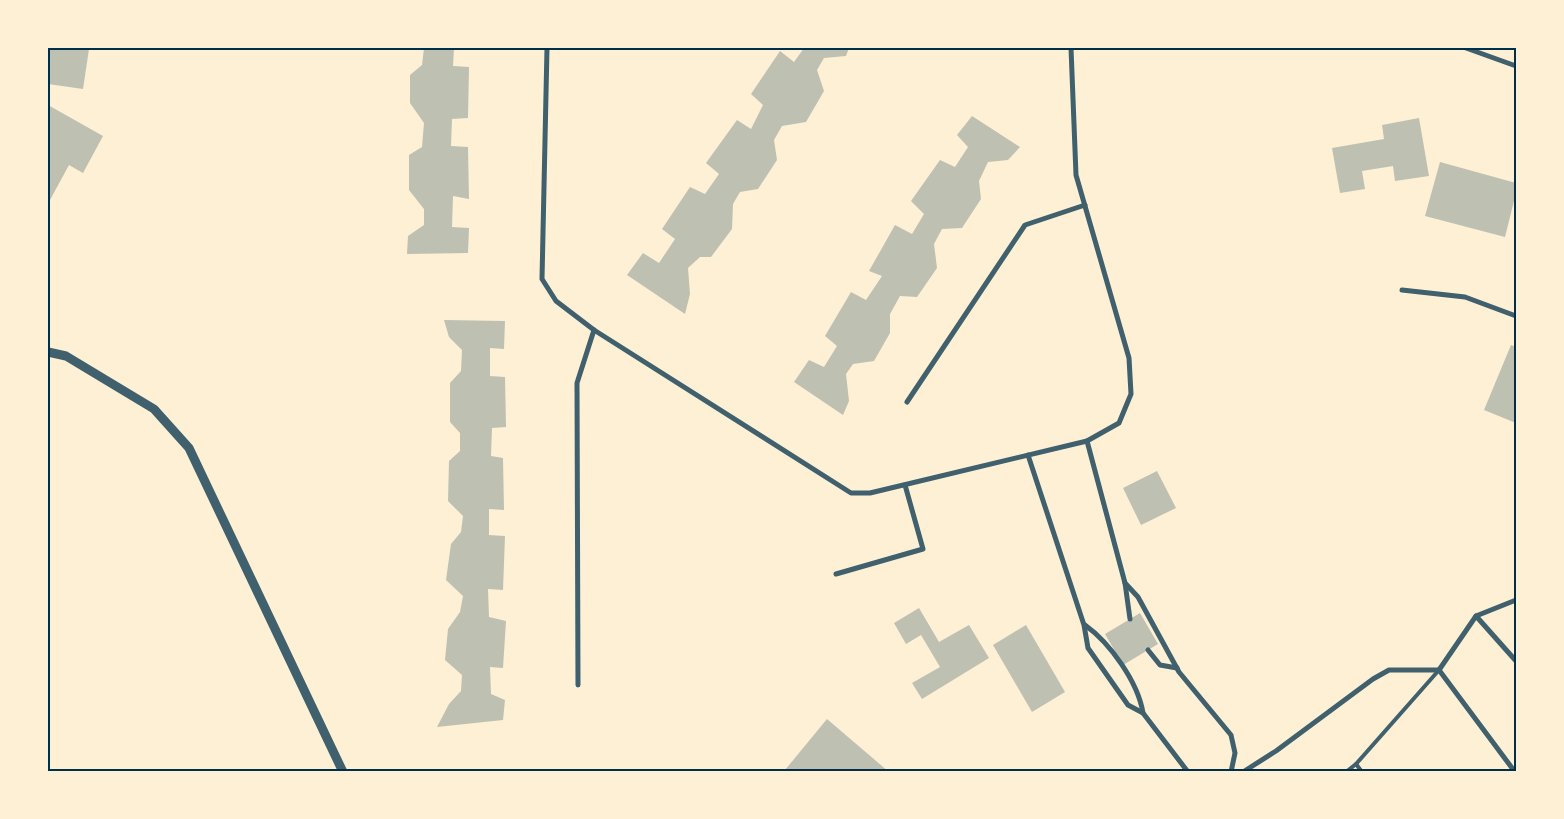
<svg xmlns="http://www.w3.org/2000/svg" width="1564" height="819" font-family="Inter,sans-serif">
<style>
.building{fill:#bec0b2}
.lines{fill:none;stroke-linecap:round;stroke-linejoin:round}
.service{stroke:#3f606c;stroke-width:4}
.minor{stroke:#3f606c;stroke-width:5}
.tertiary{stroke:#3f606c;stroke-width:9}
.neatline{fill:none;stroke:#003049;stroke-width:2}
</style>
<rect width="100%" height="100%" fill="#fdf0d5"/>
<!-- building -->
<g class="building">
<path d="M 48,48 L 89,49 L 83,89 L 48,84 Z"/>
<path d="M 424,48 L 454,48 L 453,66 L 469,67 L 468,118 L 452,119 L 451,146 L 468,147 L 469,199 L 453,196 L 452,227 L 469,228 L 468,253 L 407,254 L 408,236 L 424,225 L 424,209 L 409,190 L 409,155 L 422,147 L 424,123 L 410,103 L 410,75 L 422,65 Z"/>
<path d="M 804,48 L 849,48 L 846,56 L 824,58 L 817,70 L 824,91 L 806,122 L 782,126 L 774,140 L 777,160 L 758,189 L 740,192 L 733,204 L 732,229 L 711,257 L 700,257 L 688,268 L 690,294 L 685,314 L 627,275 L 643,253 L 659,263 L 675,239 L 662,229 L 690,187 L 705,194 L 719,174 L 706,163 L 737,120 L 751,129 L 763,105 L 751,94 L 780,51 L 794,62 Z"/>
<path d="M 48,105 L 103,136 L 83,173 L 69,165 L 50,200 L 48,198 Z"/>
<path d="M 972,116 L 1020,147 L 1008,160 L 988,162 L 979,181 L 981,199 L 962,228 L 942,229 L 934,244 L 937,268 L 917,297 L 900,296 L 890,314 L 890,333 L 874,361 L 853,364 L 846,374 L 849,401 L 843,415 L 794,382 L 809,360 L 824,367 L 837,346 L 825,336 L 851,292 L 866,300 L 882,276 L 869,271 L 895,225 L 912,234 L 924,214 L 911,201 L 940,160 L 955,167 L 968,147 L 957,135 Z"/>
<path d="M 1419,118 L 1429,176 L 1395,181 L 1393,166 L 1362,171 L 1365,189 L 1340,193 L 1332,148 L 1384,139 L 1382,125 Z"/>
<path d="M 1440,162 L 1516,183 L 1516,193 L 1505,237 L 1425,216 Z"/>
<path d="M 444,320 L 505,321 L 504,349 L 490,348 L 490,376 L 505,377 L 506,427 L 492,428 L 491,456 L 503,458 L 504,510 L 489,509 L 489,535 L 505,536 L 503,590 L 488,589 L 489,617 L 506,621 L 503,668 L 490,667 L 491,694 L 505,700 L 503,720 L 437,727 L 449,704 L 461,691 L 462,675 L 445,660 L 448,629 L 460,612 L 463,596 L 446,580 L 451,544 L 461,532 L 463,516 L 448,501 L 449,461 L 460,451 L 460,433 L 450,422 L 450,383 L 461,371 L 462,350 L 449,337 Z"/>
<path d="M 1511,345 L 1516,347 L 1516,423 L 1484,410 Z"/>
<path d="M 1157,471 L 1176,508 L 1141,525 L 1123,488 Z"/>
<path d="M 919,608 L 939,642 L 969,625 L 989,658 L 922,699 L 912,683 L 940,667 L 921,635 L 906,644 L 894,623 Z"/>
<path d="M 1140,613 L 1158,644 L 1123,665 L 1105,634 Z"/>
<path d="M 1026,625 L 1065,692 L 1032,712 L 993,645 Z"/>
<path d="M 827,719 L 889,772 L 787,772 L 785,770 Z"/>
</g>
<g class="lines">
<!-- service -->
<g class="service">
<path d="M 1356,764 L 1362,772"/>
<path d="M 1346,772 L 1356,764 L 1439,670"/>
</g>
<!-- minor -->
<g class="minor">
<path d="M 547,48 L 542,279 L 556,301 L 594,330 L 851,493 L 870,493 L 1087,441 L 1119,423 L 1131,394 L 1129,358 L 1076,175 L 1071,48"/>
<path d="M 1466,48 L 1516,66"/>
<path d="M 1402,290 L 1465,297 L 1516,316"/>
<path d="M 907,402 L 1025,225 L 1085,205"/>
<path d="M 1087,441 L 1125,583 L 1138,597 L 1179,672 L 1231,735 L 1235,753 L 1231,772"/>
<path d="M 1028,455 L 1084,625 L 1088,648 L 1128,705 L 1143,713 L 1188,772"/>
<path d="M 836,574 L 923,549 L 905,485"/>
<path d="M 1125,583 L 1130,619"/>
<path d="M 1476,616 L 1516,661"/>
<path d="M 1085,625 C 1110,643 1138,682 1143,713"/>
<path d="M 1148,650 L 1160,665 L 1177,668"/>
<path d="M 1439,670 L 1515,772"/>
<path d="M 1439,670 L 1476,616 L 1516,600"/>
<path d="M 578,685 L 577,383 L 594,330"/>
<path d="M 1243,772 L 1276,751 L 1373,679 L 1389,670 L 1439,670"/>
</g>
<!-- tertiary -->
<path class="tertiary" d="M 48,352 L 66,356 L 154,409 L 189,448 L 343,772"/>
</g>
<!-- border -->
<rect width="1564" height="819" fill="none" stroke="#fdf0d5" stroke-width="98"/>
<rect x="49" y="49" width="1466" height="721" class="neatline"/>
</svg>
